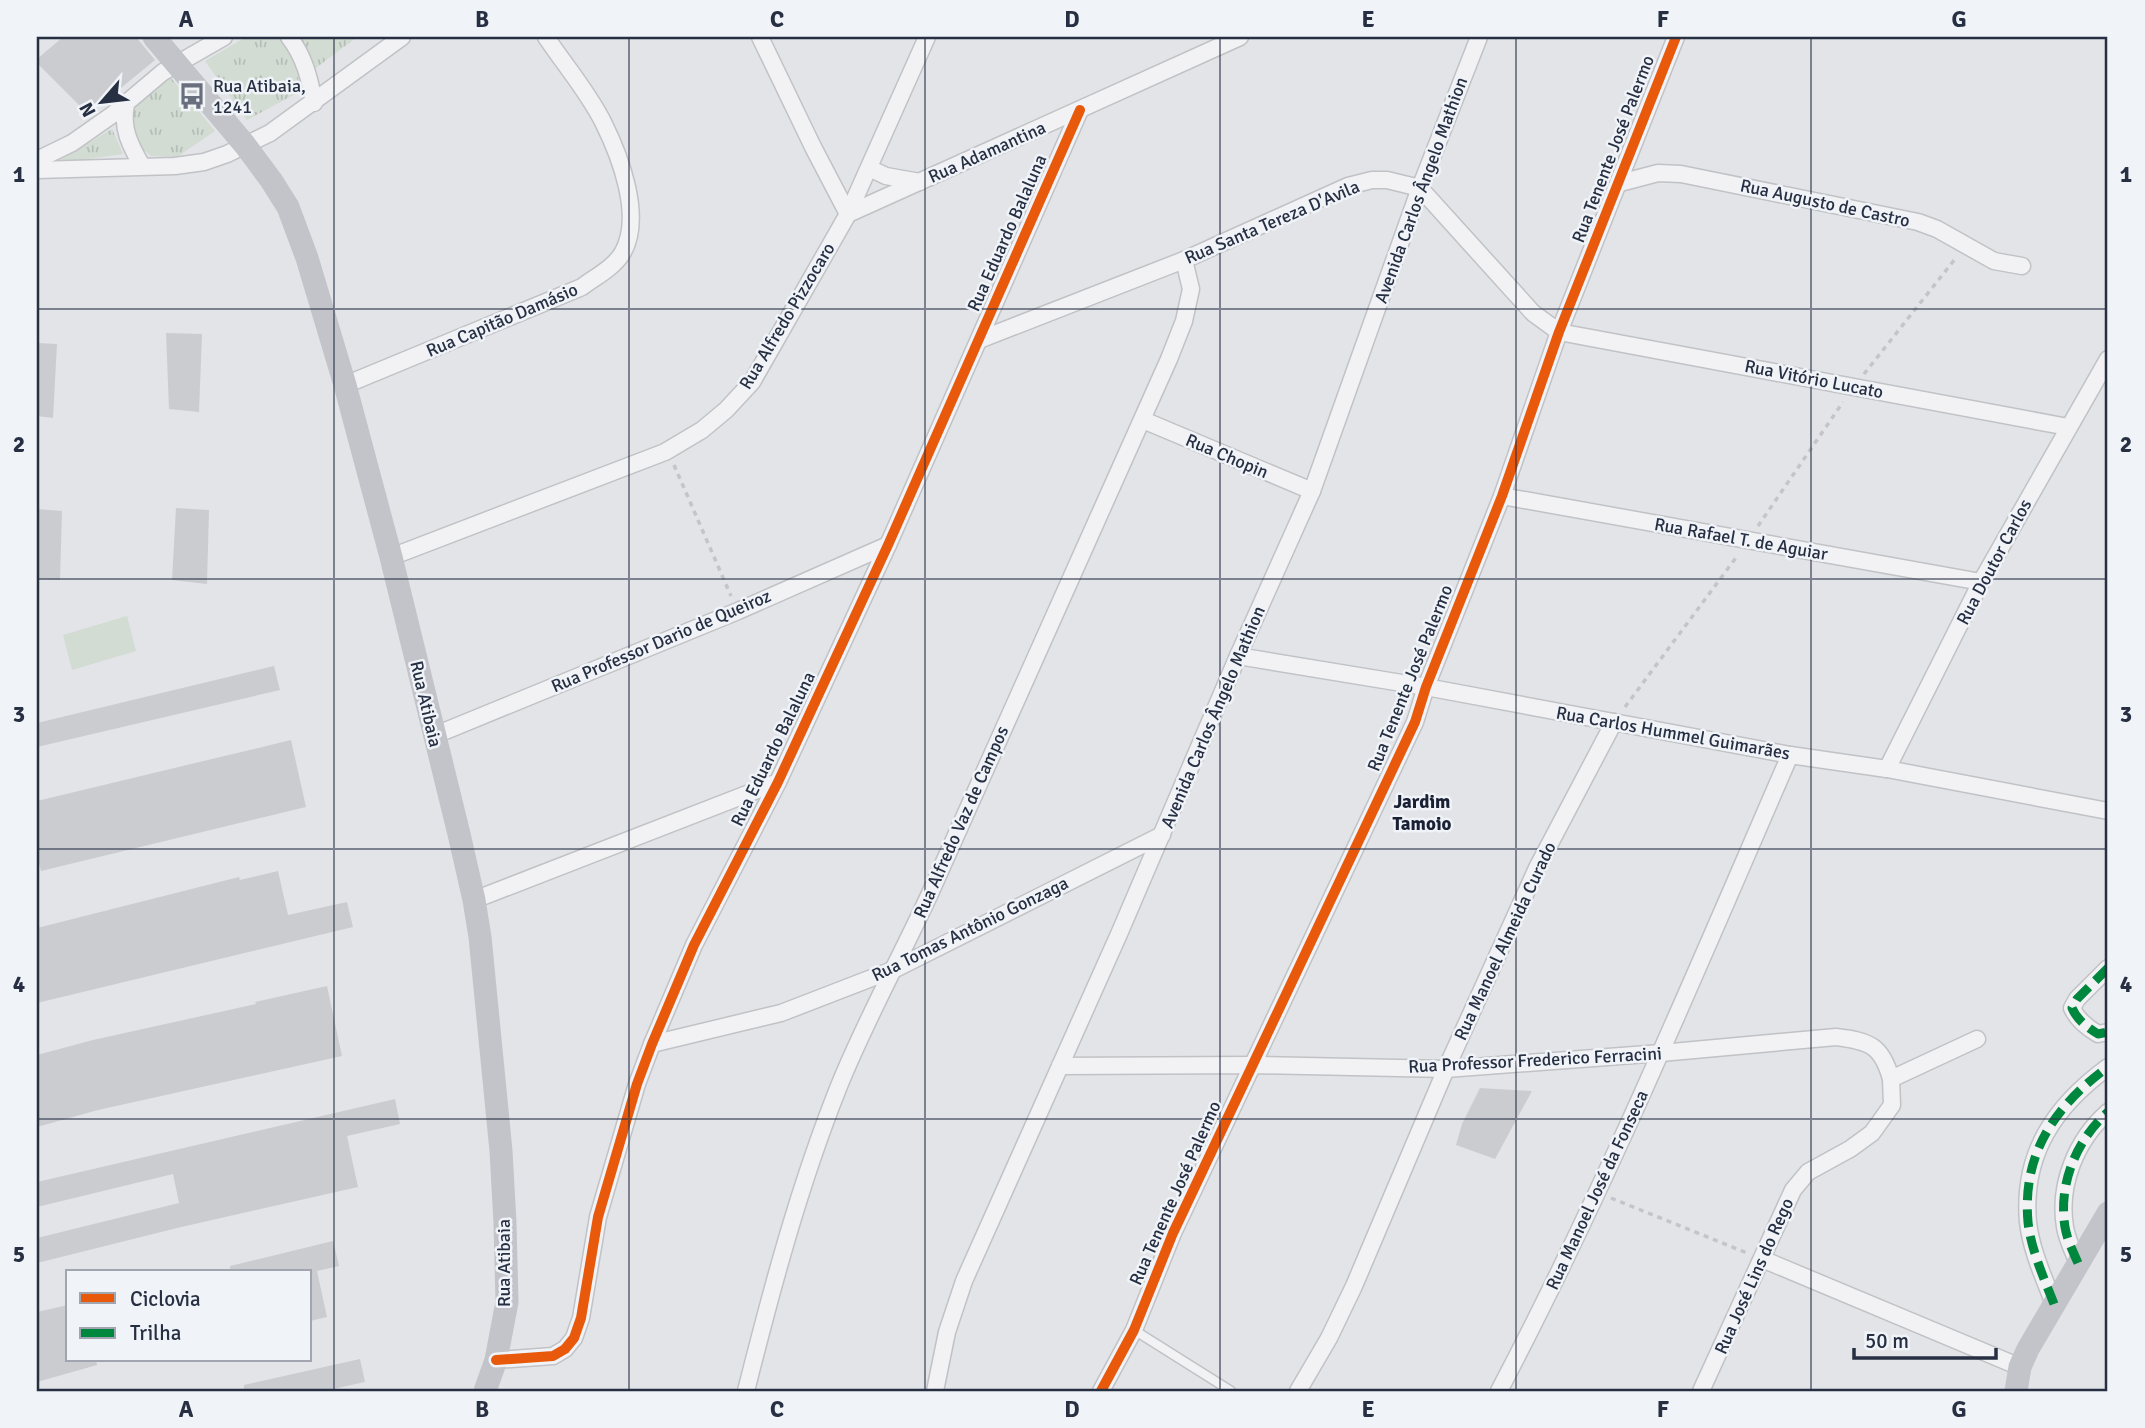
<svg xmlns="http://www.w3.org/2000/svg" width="2145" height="1428" font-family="Signika,sans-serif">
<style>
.park{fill:url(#park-tufts)}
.pitch{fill:#d2dcd3}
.building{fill:#cbccd0}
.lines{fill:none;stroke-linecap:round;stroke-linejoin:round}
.lane-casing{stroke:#c0c2c6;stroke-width:11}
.street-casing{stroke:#c0c2c6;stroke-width:19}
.path{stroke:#c3c5c9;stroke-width:3.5;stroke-dasharray:5 5;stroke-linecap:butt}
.lane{stroke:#f2f2f4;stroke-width:8}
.street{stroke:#f2f2f4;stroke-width:16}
.secondary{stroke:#c3c4ca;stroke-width:23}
.quiet{stroke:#00873e;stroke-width:9;stroke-dasharray:18 9;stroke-linecap:butt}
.cycleway-casing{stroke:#f0f3f7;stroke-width:15}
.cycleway{stroke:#e8590c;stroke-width:10}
.grid{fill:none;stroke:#272f43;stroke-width:2;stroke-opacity:0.55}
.labels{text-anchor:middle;stroke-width:5;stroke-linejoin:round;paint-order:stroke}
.poi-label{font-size:18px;fill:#272f43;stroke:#f0f3f7;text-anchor:start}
.street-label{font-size:18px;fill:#272f43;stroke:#f0f3f7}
.neighbourhood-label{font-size:19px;font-weight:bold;fill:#1a2134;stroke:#f0f3f7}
.neatline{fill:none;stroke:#272f43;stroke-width:2.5}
.grid-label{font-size:23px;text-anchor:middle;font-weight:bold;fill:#272f43}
</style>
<defs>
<pattern id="park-tufts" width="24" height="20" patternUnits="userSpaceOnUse" patternTransform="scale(1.75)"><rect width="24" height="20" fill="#d2dcd3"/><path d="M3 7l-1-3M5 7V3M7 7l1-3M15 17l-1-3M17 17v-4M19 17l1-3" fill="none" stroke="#b4bdb6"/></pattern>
</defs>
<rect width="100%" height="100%" fill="#e2e4e8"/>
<!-- park -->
<g class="park">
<path d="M 246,37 L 277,37 C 291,52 303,71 297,93 L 247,120 L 205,61 Z"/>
<path d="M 297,37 L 357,37 L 312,71 Z"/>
<path d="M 171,78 L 215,131 L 177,157 L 151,156 C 131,140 129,131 132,107 L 152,88 Z"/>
<path d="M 112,129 L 123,154 L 53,164 Z"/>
</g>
<!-- pitch -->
<path class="pitch" d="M 127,616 L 136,651 L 72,670 L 63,635 Z"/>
<!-- building -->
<g class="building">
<path d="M 63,37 L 136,37 L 155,60 L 105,101 L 86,112 L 37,63 L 37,59 Z"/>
<path d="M 166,333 L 202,334 L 199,412 L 169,409 Z"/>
<path d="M 37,343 L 57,344 L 53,418 L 37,416 Z"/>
<path d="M 176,508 L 209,510 L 207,584 L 172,580 Z"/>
<path d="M 37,509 L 62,511 L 60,580 L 37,579 Z"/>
<path d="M 274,666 L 280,690 L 37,747 L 37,723 Z"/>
<path d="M 291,740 L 306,807 L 41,871 L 37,855 L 37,801 Z"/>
<path d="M 278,871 L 288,915 L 347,902 L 353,927 L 37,1003 L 37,928 L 239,877 L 240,880 Z"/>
<path d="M 327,986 L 342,1056 L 98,1110 L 37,1127 L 37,1055 L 93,1040 L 256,1004 L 255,1002 Z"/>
<path d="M 1480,1088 L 1532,1091 L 1495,1159 L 1456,1145 L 1462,1124 Z"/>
<path d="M 395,1099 L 400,1124 L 347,1136 L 358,1187 L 177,1228 L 37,1263 L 37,1238 L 179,1203 L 173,1174 L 37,1207 L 37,1182 Z"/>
<path d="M 333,1241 L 339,1266 L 317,1271 L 327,1317 L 310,1321 L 310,1272 L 230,1272 L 230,1266 Z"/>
<path d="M 68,1305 L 68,1360 L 96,1360 L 97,1365 L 37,1382 L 37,1312 Z"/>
<path d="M 360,1359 L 365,1382 L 324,1391 L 244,1391 L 244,1385 Z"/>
</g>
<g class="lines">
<defs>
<path id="lane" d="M 1134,1330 L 1231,1391"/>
<g id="street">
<path d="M 289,37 C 304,56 310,79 314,103"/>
<path d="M 760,37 L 813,147 L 848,214"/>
<path d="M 126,104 C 121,128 130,145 142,166"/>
<path d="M 37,160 L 72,143 L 112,115 L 163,72 L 224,37"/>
<path d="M 869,168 L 886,176 L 920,182"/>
<path d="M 37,170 L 175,166 L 204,162 L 227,154 L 270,133 L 402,37"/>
<path d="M 1620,183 L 1658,173 L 1681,174 L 1918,222 L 1937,229 L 1994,261 L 2022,266"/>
<path d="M 848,214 L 1240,37"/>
<path d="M 979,340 L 1184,260 L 1348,186 L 1372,180 L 1387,180 L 1420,188 L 1533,313 L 1559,332 L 2068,427"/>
<path d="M 345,385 L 582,287 C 595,277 615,267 623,252 C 643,216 620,156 603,122 C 588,92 564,64 546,37"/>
<path d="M 1143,420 L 1312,491"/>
<path d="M 1502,496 L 1981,582"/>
<path d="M 391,557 L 665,452 L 702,430 L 726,410 L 752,382 L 848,214 L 927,37"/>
<path d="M 1238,656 L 1426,687 L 1790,755 L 1887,769 L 2108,811"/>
<path d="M 433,736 L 738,611 L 888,545"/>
<path d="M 1887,769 L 1981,582 L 2108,359"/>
<path d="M 474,900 L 778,782"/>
<path d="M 2108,968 L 2077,999 L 2072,1008 C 2077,1020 2088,1028 2098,1034 L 2108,1032"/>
<path d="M 652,1044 L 781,1013 L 895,969 L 1162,835"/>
<path d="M 1060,1066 L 1254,1065 L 1446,1069 L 1661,1053 L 1836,1037 C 1870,1041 1882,1046 1891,1079 L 1977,1039"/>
<path d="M 1762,1259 L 2020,1367"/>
<path d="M 2078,1263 C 2073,1252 2067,1239 2065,1227 C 2058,1185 2076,1140 2108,1112"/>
<path d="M 2054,1304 C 2044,1278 2031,1250 2028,1222 C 2022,1153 2055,1106 2108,1067"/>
<path d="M 496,1360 L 553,1356 L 565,1349 L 574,1338 L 581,1318 L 598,1217 L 637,1084 L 652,1044 L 694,945 L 778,782 L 888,545 L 1080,110"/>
<path d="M 746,1391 C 772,1288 799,1186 839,1086 C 866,1019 902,955 932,889 L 1169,359 L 1184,321 L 1191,289 L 1184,260"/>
<path d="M 935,1391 L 947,1332 L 964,1281 L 1119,934 L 1238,656 L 1312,491 L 1420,188 L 1479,37"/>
<path d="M 1101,1391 L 1134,1330 L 1173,1233 L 1415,722 L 1426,687 L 1502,496 L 1559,332 L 1676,37"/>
<path d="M 1298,1391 L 1329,1338 L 1354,1286 L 1446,1069 L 1537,868 L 1614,722"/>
<path d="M 1499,1391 C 1607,1185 1697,969 1790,755"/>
<path d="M 1701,1391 L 1793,1190 L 1808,1172 L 1850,1149 L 1872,1133 L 1892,1105 L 1891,1079"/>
</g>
</defs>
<!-- lane casing -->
<use href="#lane" class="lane-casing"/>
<!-- street casing -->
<use href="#street" class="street-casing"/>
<!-- path -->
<g class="path">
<path d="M 1864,374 L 1955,259"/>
<path d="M 674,465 L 731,596"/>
<path d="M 1758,526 L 1843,402"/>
<path d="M 1625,707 L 1738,555"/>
<path d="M 1611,1198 L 1747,1253"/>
</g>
<!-- lane -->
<use href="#lane" class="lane"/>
<!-- street -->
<use href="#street" class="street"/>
<!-- secondary -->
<g class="secondary">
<path d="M 154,37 L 245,145 L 271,180 L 288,207 L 307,258 L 345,385 L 391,557 L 459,834 L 474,900 L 480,937 L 501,1151 L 505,1223 L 507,1302 L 496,1360 L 485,1391"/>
<path d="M 2016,1391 L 2020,1367 L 2028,1349 L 2108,1213"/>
</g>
<!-- quiet -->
<g class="quiet">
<path d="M 2108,968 L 2077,999 L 2072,1008 C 2077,1020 2088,1028 2098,1034 L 2108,1032"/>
<path d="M 2078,1263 C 2073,1252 2067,1239 2065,1227 C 2058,1185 2076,1140 2108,1112"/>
<path d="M 2054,1304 C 2044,1278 2031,1250 2028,1222 C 2022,1153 2055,1106 2108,1067"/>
</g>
<defs>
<g id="cycleway">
<path d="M 496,1360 L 553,1356 L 565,1349 L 574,1338 L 581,1318 L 598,1217 L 637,1084 L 652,1044 L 694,945 L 778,782 L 888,545 L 1080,110"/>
<path d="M 1101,1391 L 1134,1330 L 1173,1233 L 1415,722 L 1426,687 L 1502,496 L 1559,332 L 1676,37"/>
</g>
</defs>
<!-- cycleway casing -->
<use href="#cycleway" class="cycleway-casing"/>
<!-- cycleway -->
<use href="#cycleway" class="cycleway"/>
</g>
<!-- grid -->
<path class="grid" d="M 334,37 L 334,1391M 629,37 L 629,1391M 925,37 L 925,1391M 1220,37 L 1220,1391M 1516,37 L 1516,1391M 1811,37 L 1811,1391M 37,309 L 2108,309M 37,579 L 2108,579M 37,849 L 2108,849M 37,1119 L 2108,1119"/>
<!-- icons -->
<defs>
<symbol id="bus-bare" viewBox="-9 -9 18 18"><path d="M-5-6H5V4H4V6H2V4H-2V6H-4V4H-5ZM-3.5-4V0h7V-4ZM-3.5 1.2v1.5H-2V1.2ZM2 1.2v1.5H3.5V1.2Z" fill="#686e7d" stroke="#f0f3f7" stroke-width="2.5" paint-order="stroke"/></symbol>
</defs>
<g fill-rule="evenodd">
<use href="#bus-bare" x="173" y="77" width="38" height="38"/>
</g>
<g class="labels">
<!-- poi labels -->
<g class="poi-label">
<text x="213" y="92">Rua Atibaia,<tspan x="213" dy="21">1241</tspan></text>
</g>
<!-- street labels -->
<g class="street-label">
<text transform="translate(1613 149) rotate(-69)" y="6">Rua Tenente José Palermo</text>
<text transform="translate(987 152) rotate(-24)" y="6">Rua Adamantina</text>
<text transform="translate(1421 190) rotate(-70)" y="6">Avenida Carlos Ângelo Mathion</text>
<text transform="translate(1825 203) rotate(12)" y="6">Rua Augusto de Castro</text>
<text transform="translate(1272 222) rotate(-23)" y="6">Rua Santa Tereza D'Avila</text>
<text transform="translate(1007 233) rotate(-66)" y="6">Rua Eduardo Balaluna</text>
<text transform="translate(787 316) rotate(-59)" y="6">Rua Alfredo Pizzocaro</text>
<text transform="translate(502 320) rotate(-23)" y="6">Rua Capitão Damásio</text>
<text transform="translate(1814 379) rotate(11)" y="6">Rua Vitório Lucato</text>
<text transform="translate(1227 456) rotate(23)" y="6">Rua Chopin</text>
<text transform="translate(1741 539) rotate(10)" y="6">Rua Rafael T. de Aguiar</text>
<text transform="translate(1994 562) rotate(-62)" y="6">Rua Doutor Carlos</text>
<text transform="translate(661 641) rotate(-23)" y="6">Rua Professor Dario de Queiroz</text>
<text transform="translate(1410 678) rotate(-68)" y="6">Rua Tenente José Palermo</text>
<text transform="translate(426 704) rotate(77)" y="6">Rua Atibaia</text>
<text transform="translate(1213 717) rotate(-67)" y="6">Avenida Carlos Ângelo Mathion</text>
<text transform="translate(1673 733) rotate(10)" y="6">Rua Carlos Hummel Guimarães</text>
<text transform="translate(773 749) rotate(-64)" y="6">Rua Eduardo Balaluna</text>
<text transform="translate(961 822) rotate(-66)" y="6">Rua Alfredo Vaz de Campos</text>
<text transform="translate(970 929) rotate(-26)" y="6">Rua Tomas Antônio Gonzaga</text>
<text transform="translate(1505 941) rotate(-65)" y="6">Rua Manoel Almeida Curado</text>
<text transform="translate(1535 1060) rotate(-3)" y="6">Rua Professor Frederico Ferracini</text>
<text transform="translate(1597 1190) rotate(-65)" y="6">Rua Manoel José da Fonseca</text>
<text transform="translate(1175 1193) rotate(-66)" y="6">Rua Tenente José Palermo</text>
<text transform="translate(504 1263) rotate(-90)" y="6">Rua Atibaia</text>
<text transform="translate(1754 1276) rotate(-66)" y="6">Rua José Lins do Rego</text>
</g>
<!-- neighbourhood labels -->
<g class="neighbourhood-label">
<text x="1422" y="808">Jardim<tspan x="1422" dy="22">Tamoio</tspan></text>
</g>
</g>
<!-- border -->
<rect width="2145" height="1428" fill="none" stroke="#f0f3f7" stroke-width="77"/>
<!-- legend -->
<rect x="66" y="1270" width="245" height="91" fill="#f0f3f7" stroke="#a0a5af" stroke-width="2"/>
<rect x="80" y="1293" width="35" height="10" fill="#e8590c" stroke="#a0a5af" stroke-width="2"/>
<text x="130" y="1306" font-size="21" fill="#272f43">Ciclovia</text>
<rect x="80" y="1328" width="35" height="10" fill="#00873e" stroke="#a0a5af" stroke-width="2"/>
<text x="130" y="1340" font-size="21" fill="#272f43">Trilha</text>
<!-- north arrow -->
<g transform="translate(102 102) rotate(242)" stroke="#f0f3f7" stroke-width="5" paint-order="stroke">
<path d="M0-5L12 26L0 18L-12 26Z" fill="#272f43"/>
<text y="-10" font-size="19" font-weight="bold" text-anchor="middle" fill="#272f43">N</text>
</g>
<!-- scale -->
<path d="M1854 1348v10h142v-10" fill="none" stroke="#272f43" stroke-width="3.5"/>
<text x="1865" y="1348" font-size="21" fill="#272f43" stroke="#f0f3f7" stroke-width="5" paint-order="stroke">50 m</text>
<rect x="38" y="38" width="2068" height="1352" class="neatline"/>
<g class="grid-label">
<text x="186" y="27">A</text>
<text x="482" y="27">B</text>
<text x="777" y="27">C</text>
<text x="1072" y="27">D</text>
<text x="1368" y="27">E</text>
<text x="1663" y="27">F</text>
<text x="1959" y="27">G</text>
<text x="19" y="182">1</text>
<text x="2126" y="182">1</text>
<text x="19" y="452">2</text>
<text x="2126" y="452">2</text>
<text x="19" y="722">3</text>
<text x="2126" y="722">3</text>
<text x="19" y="992">4</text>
<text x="2126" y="992">4</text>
<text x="19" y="1262">5</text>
<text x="2126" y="1262">5</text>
<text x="186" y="1417">A</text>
<text x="482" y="1417">B</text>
<text x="777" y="1417">C</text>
<text x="1072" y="1417">D</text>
<text x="1368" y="1417">E</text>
<text x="1663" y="1417">F</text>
<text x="1959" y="1417">G</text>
</g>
</svg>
